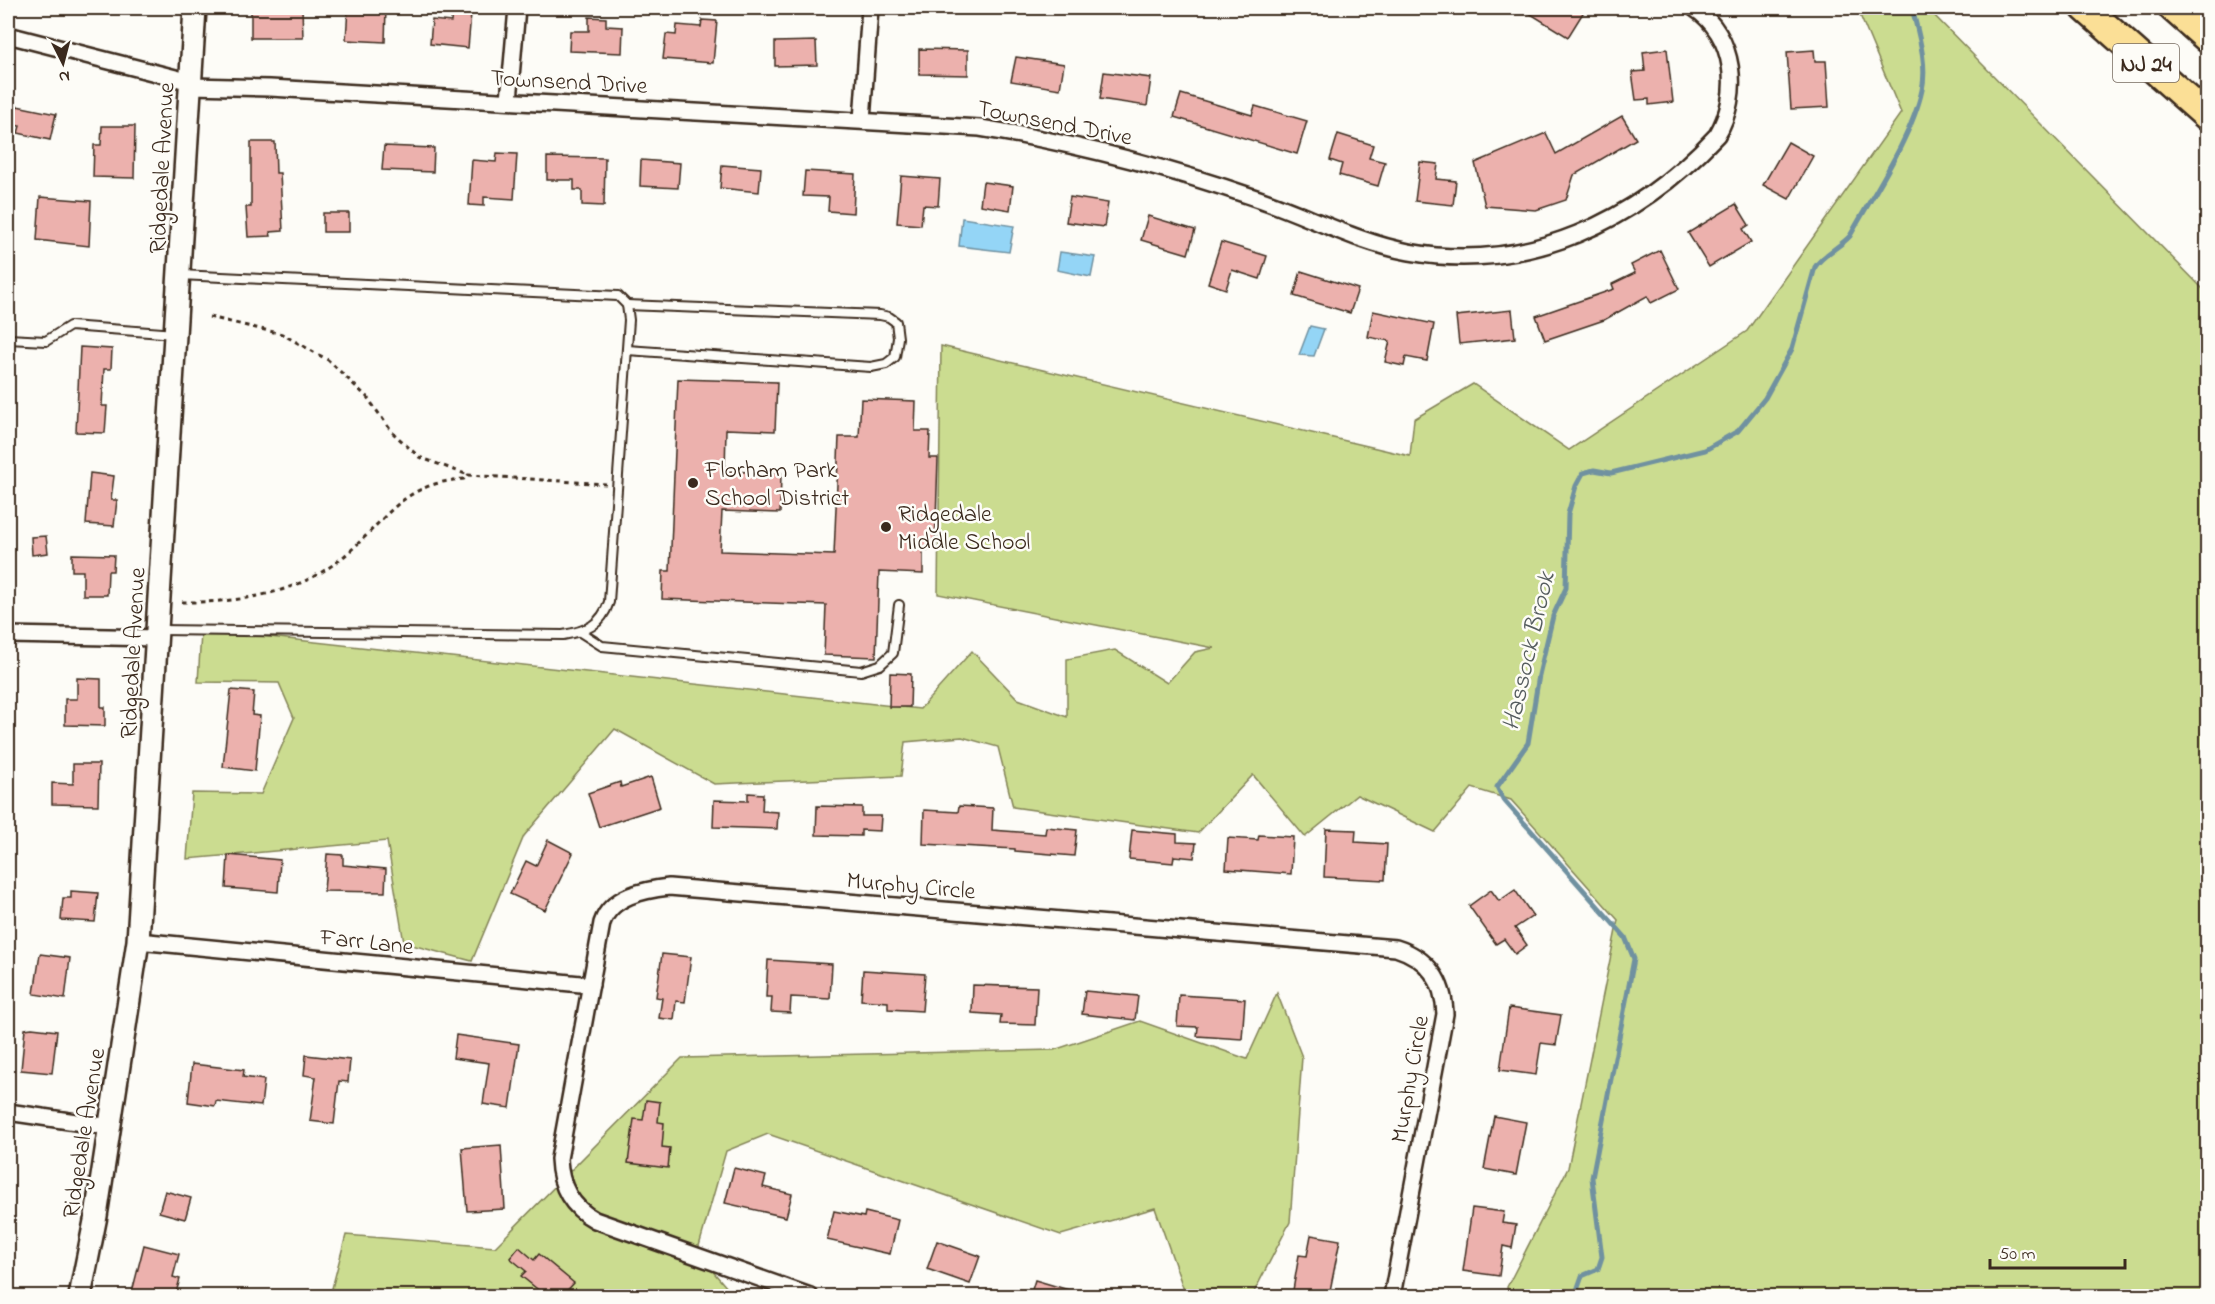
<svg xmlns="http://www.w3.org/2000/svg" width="2215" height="1304" font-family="'Indie Flower',sans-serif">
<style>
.green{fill:#cbdc90;stroke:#838357;stroke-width:1.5}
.water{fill:#94d5f6;stroke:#7091a0;stroke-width:1.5}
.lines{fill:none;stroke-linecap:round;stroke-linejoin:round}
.stream{stroke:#7091a0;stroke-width:5}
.building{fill:#ecb1ad;stroke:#3b2a1e;stroke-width:1.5}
.lane-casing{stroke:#3b2a1e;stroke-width:12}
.street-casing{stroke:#3b2a1e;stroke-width:20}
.secondary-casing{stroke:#3b2a1e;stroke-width:26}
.highway-casing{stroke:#3b2a1e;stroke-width:32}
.path{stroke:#3b2a1e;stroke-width:3;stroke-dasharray:4.5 4.5;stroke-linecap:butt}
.lane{stroke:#fdfcf7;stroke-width:8}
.street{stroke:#fdfcf7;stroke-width:15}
.secondary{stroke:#fdfcf7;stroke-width:21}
.highway{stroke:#fbdf96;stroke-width:27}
.poi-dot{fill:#3b2a1e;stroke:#fdfcf7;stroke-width:2}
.labels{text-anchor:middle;stroke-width:5;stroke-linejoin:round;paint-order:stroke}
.shield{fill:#fdfcf7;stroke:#75695f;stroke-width:1.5}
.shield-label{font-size:22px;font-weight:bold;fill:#3b2a1e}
.street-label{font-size:24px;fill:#3b2a1e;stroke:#fdfcf7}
.poi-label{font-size:24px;fill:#3b2a1e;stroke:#fdfcf7;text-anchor:start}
.water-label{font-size:26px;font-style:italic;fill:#565d5f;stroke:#fdfcf7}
</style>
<rect width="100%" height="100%" fill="#fdfcf7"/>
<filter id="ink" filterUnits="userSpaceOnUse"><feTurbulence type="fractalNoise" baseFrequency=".0167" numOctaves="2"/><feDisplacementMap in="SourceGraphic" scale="12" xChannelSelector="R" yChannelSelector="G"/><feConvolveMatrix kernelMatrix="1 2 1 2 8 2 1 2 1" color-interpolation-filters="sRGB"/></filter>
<g filter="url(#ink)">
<!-- green -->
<g class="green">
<path d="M 1857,8 L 1927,8 L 2207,293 L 2207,1296 L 1509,1296 L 1507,1287 L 1568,1168 L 1618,920 L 1511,800 L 1472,788 L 1435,832 L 1357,795 L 1305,837 L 1253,775 L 1198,833 L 1013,807 L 998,747 L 962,737 L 905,742 L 901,776 L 714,784 L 615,729 L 524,836 L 472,961 L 404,943 L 387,841 L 187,859 L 192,793 L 261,794 L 294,718 L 279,683 L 198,682 L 201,633 L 225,632 L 920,709 L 972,651 L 1018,699 L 1067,717 L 1067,659 L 1115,650 L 1167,683 L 1195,652 L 1214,648 L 938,594 L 941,346 L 1410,456 L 1414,419 L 1473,384 L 1569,450 L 1747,331 L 1901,113 Z"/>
<path d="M 1277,993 L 1302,1057 L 1290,1222 L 1252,1296 L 1186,1296 L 1155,1208 L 1061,1235 L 768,1134 L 726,1151 L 697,1253 L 734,1296 L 330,1296 L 346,1235 L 495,1247 L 682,1058 L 1054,1050 L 1140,1021 L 1247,1059 Z"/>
</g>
<!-- water -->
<g class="water">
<path d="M 962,218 L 1014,226 L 1009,252 L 959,246 Z"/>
<path d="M 1060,252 L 1095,257 L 1091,277 L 1057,270 Z"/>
<path d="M 1310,326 L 1324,329 L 1314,356 L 1299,355 Z"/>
</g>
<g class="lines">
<!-- stream -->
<path class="stream" d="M 1575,1296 L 1582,1276 L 1598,1269 L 1602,1257 L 1592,1178 L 1634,959 L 1625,937 L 1503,799 L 1497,787 L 1528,743 L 1539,675 L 1553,616 L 1566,588 L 1568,514 L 1576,486 L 1583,473 L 1594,470 L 1611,473 L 1705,450 L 1738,431 L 1765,398 L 1792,349 L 1815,267 C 1823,254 1839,248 1850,236 C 1873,194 1912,137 1922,90 C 1928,64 1918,33 1912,8"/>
</g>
<!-- building -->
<g class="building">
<path d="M 251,8 L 302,8 L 303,38 L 251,38 Z"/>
<path d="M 348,8 L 386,8 L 385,42 L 346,40 Z"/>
<path d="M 1521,8 L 1586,8 L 1568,37 Z"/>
<path d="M 452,12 L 471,14 L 468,48 L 430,44 L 432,20 L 451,22 Z"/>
<path d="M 589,17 L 606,18 L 606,26 L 623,27 L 622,53 L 569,51 L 570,31 L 589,31 Z"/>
<path d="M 702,20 L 717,21 L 713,63 L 663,59 L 666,34 L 676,35 L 677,25 L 701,27 Z"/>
<path d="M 816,41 L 817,65 L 775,66 L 775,42 Z"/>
<path d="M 919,49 L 968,50 L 968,75 L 919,74 Z"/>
<path d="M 1667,49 L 1673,102 L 1649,105 L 1649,99 L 1636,100 L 1632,72 L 1645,71 L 1643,52 Z"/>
<path d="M 1814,50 L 1815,61 L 1826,61 L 1829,107 L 1791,109 L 1787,52 Z"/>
<path d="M 1016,57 L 1064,64 L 1060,89 L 1011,81 Z"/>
<path d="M 1104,72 L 1151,78 L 1147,106 L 1100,99 Z"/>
<path d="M 1181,94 L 1252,115 L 1255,106 L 1307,121 L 1297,154 L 1174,117 Z"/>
<path d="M 17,106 L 56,114 L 50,140 L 18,133 L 20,126 L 13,125 Z"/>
<path d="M 1622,116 L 1636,139 L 1574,175 L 1566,200 L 1536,210 L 1485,206 L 1475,163 L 1546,133 L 1556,154 Z"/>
<path d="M 102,126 L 135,126 L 134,178 L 93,177 L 94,145 L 101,145 Z"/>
<path d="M 1338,134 L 1373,145 L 1369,158 L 1385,162 L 1378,186 L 1339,175 L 1342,164 L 1330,160 Z"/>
<path d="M 251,142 L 275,142 L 276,173 L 280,173 L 283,231 L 270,232 L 271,236 L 248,237 L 246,207 L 251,207 Z"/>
<path d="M 1788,142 L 1813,156 L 1789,199 L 1763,185 Z"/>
<path d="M 384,146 L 434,148 L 433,172 L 382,170 Z"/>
<path d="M 497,153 L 517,154 L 514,199 L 484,197 L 484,206 L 469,205 L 472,160 L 496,162 Z"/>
<path d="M 547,157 L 605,158 L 604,206 L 582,205 L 582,190 L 574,190 L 574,180 L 547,180 Z"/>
<path d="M 641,160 L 680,163 L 678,188 L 640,186 Z"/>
<path d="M 1420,162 L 1438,164 L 1436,179 L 1456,181 L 1453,205 L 1415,201 Z"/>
<path d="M 722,165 L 761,168 L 759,192 L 720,188 Z"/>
<path d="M 805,171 L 855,174 L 853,213 L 828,211 L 829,197 L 803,196 Z"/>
<path d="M 901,176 L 940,179 L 938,206 L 923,205 L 921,225 L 897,223 Z"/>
<path d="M 983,182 L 1013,186 L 1010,210 L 980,205 Z"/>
<path d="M 40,197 L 91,201 L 89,246 L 37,240 Z"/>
<path d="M 1070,197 L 1108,203 L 1104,227 L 1066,222 Z"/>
<path d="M 1736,204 L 1749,225 L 1743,229 L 1751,242 L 1709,267 L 1688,233 Z"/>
<rect x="323" y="213" width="26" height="19"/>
<path d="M 1148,216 L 1195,230 L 1188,254 L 1141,240 Z"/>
<path d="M 1221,242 L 1267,256 L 1260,279 L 1232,270 L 1226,289 L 1208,283 Z"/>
<path d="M 1660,250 L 1679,289 L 1651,303 L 1647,296 L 1604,320 L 1545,340 L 1536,316 L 1614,289 L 1612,284 L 1635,273 L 1631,265 Z"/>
<path d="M 1301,271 L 1358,289 L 1350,313 L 1294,296 Z"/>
<path d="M 1512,310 L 1515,338 L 1459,344 L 1456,316 Z"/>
<path d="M 1373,311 L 1434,324 L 1427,361 L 1406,357 L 1404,366 L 1385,362 L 1390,341 L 1368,337 Z"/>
<path d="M 80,347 L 112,349 L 111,369 L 104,369 L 102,406 L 107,406 L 105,433 L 76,432 Z"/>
<path d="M 678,379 L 777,382 L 775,431 L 726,429 L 725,471 L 781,473 L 780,513 L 722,511 L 720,551 L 834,555 L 839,437 L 859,437 L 861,399 L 916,401 L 915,431 L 930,431 L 929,458 L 938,458 L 935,550 L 923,550 L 923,574 L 879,572 L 876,657 L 824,655 L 826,605 L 662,599 L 663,571 L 670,571 Z"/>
<path d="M 90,473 L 114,476 L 111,500 L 117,500 L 114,526 L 86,524 Z"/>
<path d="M 46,536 L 48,553 L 32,555 L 31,537 Z"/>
<path d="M 72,554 L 114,555 L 113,571 L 108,571 L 107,595 L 83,595 L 83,571 L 72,571 Z"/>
<path d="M 890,673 L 911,674 L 910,707 L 889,707 Z"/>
<path d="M 77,678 L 101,679 L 101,707 L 105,707 L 105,726 L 65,725 L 65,699 L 77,699 Z"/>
<path d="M 231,690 L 254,692 L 252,715 L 260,716 L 255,771 L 223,767 Z"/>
<path d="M 73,764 L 99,764 L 98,805 L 52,804 L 52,783 L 73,784 Z"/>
<path d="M 651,777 L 660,807 L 599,827 L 588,793 L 620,782 L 621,787 Z"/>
<path d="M 748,793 L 763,794 L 762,811 L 778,812 L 777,829 L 713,827 L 714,800 L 748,801 Z"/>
<path d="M 817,806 L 862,807 L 862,816 L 881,816 L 880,831 L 861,830 L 861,836 L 816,835 Z"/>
<path d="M 959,806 L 993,808 L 992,830 L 1045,834 L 1046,827 L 1077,830 L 1074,856 L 1015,851 L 1015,849 L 923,844 L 924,810 L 958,812 Z"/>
<path d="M 1326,829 L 1356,830 L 1355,842 L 1387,844 L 1385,880 L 1324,877 Z"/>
<path d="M 1132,830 L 1177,834 L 1177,842 L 1196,843 L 1194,858 L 1174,856 L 1173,863 L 1129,859 Z"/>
<path d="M 1259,835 L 1293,837 L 1291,874 L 1226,869 L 1228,838 L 1258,840 Z"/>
<path d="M 548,840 L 573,853 L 545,910 L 510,894 L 526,861 L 536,866 Z"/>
<path d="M 327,854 L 343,855 L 343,865 L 386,869 L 385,892 L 324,891 Z"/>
<path d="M 228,855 L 280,860 L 278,892 L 226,888 Z"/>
<path d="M 1491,890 L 1499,901 L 1515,890 L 1533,916 L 1515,928 L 1527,945 L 1515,954 L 1504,939 L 1496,944 L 1469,906 Z"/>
<path d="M 71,891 L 98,893 L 95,922 L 61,920 L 63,898 L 71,898 Z"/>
<path d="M 40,954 L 70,958 L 65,999 L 34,994 Z"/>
<path d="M 662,954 L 691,957 L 685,1002 L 676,1001 L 674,1020 L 659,1018 L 662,998 L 656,997 Z"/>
<path d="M 768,960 L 832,964 L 830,999 L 791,997 L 790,1013 L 771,1012 L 772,997 L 766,997 Z"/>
<path d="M 863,970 L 925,974 L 922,1011 L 888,1009 L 888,1002 L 861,1000 Z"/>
<path d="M 973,985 L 1037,987 L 1035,1025 L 1000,1024 L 1001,1015 L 972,1013 Z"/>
<path d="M 1085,991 L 1138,996 L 1135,1020 L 1082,1014 Z"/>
<path d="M 1179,995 L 1245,999 L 1242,1039 L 1197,1036 L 1198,1027 L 1177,1026 Z"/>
<path d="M 1509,1008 L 1561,1015 L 1556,1045 L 1541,1043 L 1536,1075 L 1500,1070 Z"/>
<path d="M 32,1028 L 57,1031 L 52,1073 L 21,1070 L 25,1029 Z"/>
<path d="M 456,1035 L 519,1044 L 510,1108 L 483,1104 L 489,1063 L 453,1058 Z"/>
<path d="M 306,1055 L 350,1060 L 348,1082 L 339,1081 L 334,1124 L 310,1121 L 316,1077 L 304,1075 Z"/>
<path d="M 192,1064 L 244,1070 L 243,1077 L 264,1080 L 261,1106 L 216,1101 L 215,1106 L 188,1102 Z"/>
<path d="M 646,1100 L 660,1102 L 658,1122 L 664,1123 L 662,1147 L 670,1148 L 668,1168 L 628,1163 L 634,1119 L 643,1120 Z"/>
<path d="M 1494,1116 L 1526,1122 L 1516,1175 L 1484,1169 Z"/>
<path d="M 501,1145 L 505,1209 L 467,1211 L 462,1148 Z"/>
<path d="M 734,1168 L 766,1176 L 763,1187 L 792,1194 L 786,1217 L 725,1203 Z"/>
<path d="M 165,1191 L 191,1198 L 185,1219 L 159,1212 Z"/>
<path d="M 1472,1208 L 1504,1212 L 1502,1223 L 1516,1225 L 1512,1248 L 1503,1246 L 1499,1276 L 1463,1271 Z"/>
<path d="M 834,1211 L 864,1217 L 865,1212 L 898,1220 L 890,1254 L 827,1240 Z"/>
<path d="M 1311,1235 L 1340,1240 L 1329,1296 L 1292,1296 L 1299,1255 L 1307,1256 Z"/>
<path d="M 937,1241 L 980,1256 L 970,1284 L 927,1269 Z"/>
<path d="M 144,1245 L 179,1254 L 173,1277 L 180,1279 L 175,1296 L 131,1296 Z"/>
<path d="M 519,1247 L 534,1260 L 539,1254 L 574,1283 L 562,1296 L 546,1296 L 521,1276 L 526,1271 L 510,1258 Z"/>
<path d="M 1035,1280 L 1079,1293 L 1078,1296 L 1030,1296 Z"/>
</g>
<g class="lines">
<defs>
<g id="lane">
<path d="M 8,339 L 46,341 L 70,326 L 175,334"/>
<path d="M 627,350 L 871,367 L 886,364 L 895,357 L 898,338 L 896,322 L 889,317 L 880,315 L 627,305"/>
<path d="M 159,630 L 563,635 C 586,631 601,626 609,602 L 629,320 L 627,305 L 618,296 L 180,275"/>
<path d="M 580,632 L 602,646 L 861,671 L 880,665 L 893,653 L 899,605"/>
</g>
<g id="street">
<path d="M 8,35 L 191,82"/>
<path d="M 191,86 L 270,88 L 980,128 C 1074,143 1166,167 1256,198 C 1307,215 1356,242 1409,252 C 1527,274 1637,221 1717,135 C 1741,95 1736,36 1694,8"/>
<path d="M 509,100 L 517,8"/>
<path d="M 862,120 L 870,8"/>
<path d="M 8,635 L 158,638"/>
<path d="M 138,941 L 591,985"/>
<path d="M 8,1112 L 110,1127"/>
<path d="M 810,1296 L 595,1220 C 571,1207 560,1186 559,1159 L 602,923 C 611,896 644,890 669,887 L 1396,948 C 1428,958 1444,981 1445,1014 L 1392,1296"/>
</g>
<path id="secondary" d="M 80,1296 L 96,1216 L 138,941 L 195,8"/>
<g id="highway">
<path d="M 2085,8 L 2208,117"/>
<path d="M 2173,8 L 2208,39"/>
</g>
</defs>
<!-- lane casing -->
<use href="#lane" class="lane-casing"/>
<!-- street casing -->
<use href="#street" class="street-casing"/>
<!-- secondary casing -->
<use href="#secondary" class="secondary-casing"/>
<!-- highway casing -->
<use href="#highway" class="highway-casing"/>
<!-- path -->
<g class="path">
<path d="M 209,317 L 282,334 L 328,360 L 367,397 L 392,432 L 419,457 L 468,475"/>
<path d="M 182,602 C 236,603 294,595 338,561 C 386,524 396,484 464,479 L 468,475 L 606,484"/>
</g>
<!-- lane -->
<use href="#lane" class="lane"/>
<!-- street -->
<use href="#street" class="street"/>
<!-- secondary -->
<use href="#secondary" class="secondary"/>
<!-- highway -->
<use href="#highway" class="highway"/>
</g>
</g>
<!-- markers -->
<g class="poi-dot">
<circle cx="693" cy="483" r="6"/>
<circle cx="886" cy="527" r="6"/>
</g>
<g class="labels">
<!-- shield labels -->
<rect class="shield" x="2113" y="44" width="66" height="38" rx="4.5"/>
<g class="shield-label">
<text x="2146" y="71">NJ 24</text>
</g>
<!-- street labels -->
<g class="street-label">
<text transform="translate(569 81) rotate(3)" y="8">Townsend Drive</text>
<text transform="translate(1055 122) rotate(11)" y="8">Townsend Drive</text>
<text transform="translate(161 168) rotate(-87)" y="8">Ridgedale Avenue</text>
<text transform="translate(132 653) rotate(-87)" y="8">Ridgedale Avenue</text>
<text transform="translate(911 885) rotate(5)" y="8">Murphy Circle</text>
<text transform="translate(367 941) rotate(6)" y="8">Farr Lane</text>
<text transform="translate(1409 1079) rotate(-80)" y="8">Murphy Circle</text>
<text transform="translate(83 1133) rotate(-81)" y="8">Ridgedale Avenue</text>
</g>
<!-- poi labels -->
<g class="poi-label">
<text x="705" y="477">Florham Park<tspan x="705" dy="28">School District</tspan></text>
<text x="898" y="521">Ridgedale<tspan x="898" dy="28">Middle School</tspan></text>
</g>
<!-- water labels -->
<g class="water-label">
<text transform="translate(1527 651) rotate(-77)" y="9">Hassock Brook</text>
</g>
</g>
<!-- margin -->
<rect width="2215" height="1304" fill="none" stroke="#fdfcf7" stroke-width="30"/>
<rect x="15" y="15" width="2185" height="1274" fill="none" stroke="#3b2a1e" stroke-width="2" filter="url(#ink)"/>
<!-- north arrow -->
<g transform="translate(63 63) rotate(174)" stroke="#fdfcf7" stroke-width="4.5" paint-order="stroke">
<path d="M0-4.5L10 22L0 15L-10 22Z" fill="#3b2a1e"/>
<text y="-9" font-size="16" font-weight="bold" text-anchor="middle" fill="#3b2a1e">N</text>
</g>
<!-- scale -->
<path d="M1990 1259v9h135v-9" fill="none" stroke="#3b2a1e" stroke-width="3"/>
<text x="1999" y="1259" font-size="18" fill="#3b2a1e" stroke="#fdfcf7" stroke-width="4.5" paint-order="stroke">50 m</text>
</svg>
